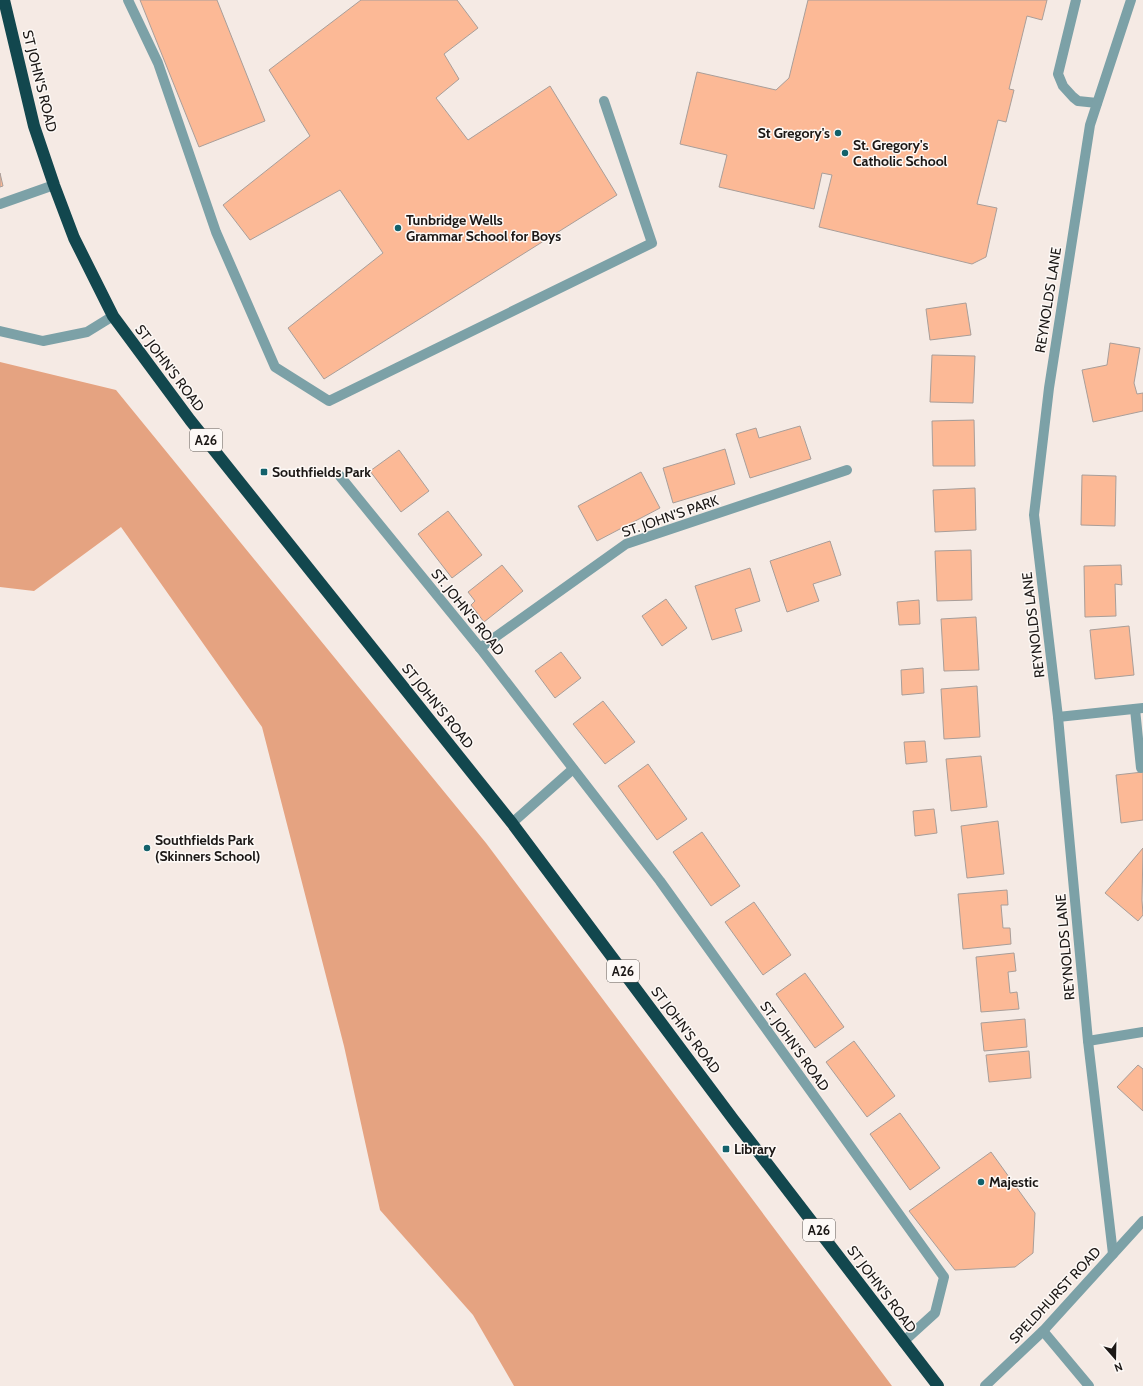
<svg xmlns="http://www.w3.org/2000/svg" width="1143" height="1386" font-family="Cabin,sans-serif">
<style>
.forest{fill:#e5a381}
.building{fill:#fcb996;stroke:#a99e99}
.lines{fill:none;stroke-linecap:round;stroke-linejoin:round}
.minor{stroke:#7ca1a7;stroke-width:10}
.highway{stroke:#12474e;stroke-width:12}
.poi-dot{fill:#13616b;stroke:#fdf9f6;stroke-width:1.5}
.labels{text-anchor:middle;stroke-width:3;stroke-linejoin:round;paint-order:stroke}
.shield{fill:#fdf9f6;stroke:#605c59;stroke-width:1}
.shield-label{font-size:13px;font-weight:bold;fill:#1c1816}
.street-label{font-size:14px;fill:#1c1816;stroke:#fdf9f6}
.poi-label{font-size:14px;font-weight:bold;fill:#1c1816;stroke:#fdf9f6;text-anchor:start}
</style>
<rect width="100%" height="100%" fill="#f5eae4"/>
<!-- forest -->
<path class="forest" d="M 0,362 L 116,390 L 486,843 L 892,1386 L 514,1386 L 473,1315 L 380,1210 L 344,1046 L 262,727 L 121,527 L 34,591 L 0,587 Z"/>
<!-- building -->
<g class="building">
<path d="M 140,0 L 217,0 L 265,121 L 199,147 Z"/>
<path d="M 361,0 L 457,0 L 478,28 L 444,54 L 459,79 L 436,98 L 468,140 L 550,86 L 617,195 L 324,379 L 288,328 L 383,253 L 340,190 L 250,240 L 223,205 L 310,136 L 269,70 Z"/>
<path d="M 808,0 L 1047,0 L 1042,20 L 1027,16 L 1009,89 L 1014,90 L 1006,122 L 998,120 L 977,204 L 997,208 L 986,257 L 972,264 L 819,227 L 832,175 L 822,173 L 814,209 L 719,187 L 727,155 L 680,144 L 697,72 L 776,90 L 789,78 Z"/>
<path d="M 0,173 L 3,186 L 0,187 Z"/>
<path d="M 966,303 L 971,335 L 930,340 L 926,309 Z"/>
<path d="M 1110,343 L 1140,348 L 1134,383 L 1137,394 L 1143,393 L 1143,411 L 1093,422 L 1082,370 L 1107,365 Z"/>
<path d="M 932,355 L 975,356 L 973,403 L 930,402 Z"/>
<path d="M 974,420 L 975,466 L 933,466 L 932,421 Z"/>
<path d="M 800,426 L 811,459 L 750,478 L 736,434 L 756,428 L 759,438 Z"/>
<path d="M 725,449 L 735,484 L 673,503 L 663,468 Z"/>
<path d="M 399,450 L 429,491 L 401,512 L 370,471 Z"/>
<path d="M 641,472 L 660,508 L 597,541 L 578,506 Z"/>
<path d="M 1082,475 L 1116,476 L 1115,526 L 1081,525 Z"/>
<path d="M 975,488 L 976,530 L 935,532 L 933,490 Z"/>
<path d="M 448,511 L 482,555 L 452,578 L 418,534 Z"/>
<path d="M 830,541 L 841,575 L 813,584 L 819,601 L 787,612 L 770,561 Z"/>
<path d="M 971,550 L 972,600 L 937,601 L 935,551 Z"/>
<path d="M 502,565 L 523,591 L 484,622 L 471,605 L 475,601 L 468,592 Z"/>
<path d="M 1121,565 L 1122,585 L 1115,584 L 1116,616 L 1085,617 L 1084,566 Z"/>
<path d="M 750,568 L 760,601 L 735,609 L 742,631 L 712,640 L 695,586 Z"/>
<path d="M 666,599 L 687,628 L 662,646 L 642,616 Z"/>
<path d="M 919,600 L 920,624 L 899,625 L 897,602 Z"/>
<path d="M 976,617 L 979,670 L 944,671 L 941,619 Z"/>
<path d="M 1129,626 L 1134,675 L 1095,679 L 1090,630 Z"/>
<path d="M 561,652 L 581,678 L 555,698 L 535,671 Z"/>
<path d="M 923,668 L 924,693 L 902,695 L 901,670 Z"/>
<path d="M 977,686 L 980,737 L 944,739 L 941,689 Z"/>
<path d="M 603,701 L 635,742 L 605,764 L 573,724 Z"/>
<path d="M 925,741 L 927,762 L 906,764 L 904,742 Z"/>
<path d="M 981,756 L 987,807 L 951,811 L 946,759 Z"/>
<path d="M 648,764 L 687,819 L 657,840 L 618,786 Z"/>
<path d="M 1143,772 L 1143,820 L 1121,823 L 1116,775 Z"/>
<path d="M 934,809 L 937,833 L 915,836 L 913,811 Z"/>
<path d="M 998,821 L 1004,874 L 967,878 L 961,826 Z"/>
<path d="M 702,832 L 740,886 L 711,906 L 673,852 Z"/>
<path d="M 1143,848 L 1142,900 L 1143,915 L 1138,921 L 1105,893 Z"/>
<path d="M 1007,890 L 1008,905 L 1001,905 L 1003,928 L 1010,928 L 1011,944 L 963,949 L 958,894 Z"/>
<path d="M 754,902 L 791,955 L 763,975 L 725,922 Z"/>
<path d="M 1014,953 L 1016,971 L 1008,972 L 1010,993 L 1017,992 L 1019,1009 L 981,1012 L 976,957 Z"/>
<path d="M 805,973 L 844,1027 L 815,1048 L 776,994 Z"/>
<path d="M 1025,1019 L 1027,1047 L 984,1051 L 981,1023 Z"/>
<path d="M 854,1041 L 895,1096 L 867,1117 L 826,1062 Z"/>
<path d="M 1029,1051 L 1031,1078 L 989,1082 L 986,1055 Z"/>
<path d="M 1138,1065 L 1143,1069 L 1143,1111 L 1117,1087 Z"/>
<path d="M 900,1113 L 940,1168 L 910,1190 L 870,1134 Z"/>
<path d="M 991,1152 L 1035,1213 L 1033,1253 L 1015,1267 L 955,1270 L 909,1211 Z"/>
</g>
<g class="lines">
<!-- minor -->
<g class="minor">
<path d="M 128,0 L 158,63 L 216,232 L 275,367 L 329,401 L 652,243 L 604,101"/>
<path d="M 1076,0 L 1058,74 L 1063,86 L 1073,97 L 1078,101 L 1097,103"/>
<path d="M 0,204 L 54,185"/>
<path d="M 0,331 L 43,341 L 87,332 L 113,316"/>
<path d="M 339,475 L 480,648 L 660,881 L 944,1277 L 935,1313 L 903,1342"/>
<path d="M 480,648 L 626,544 L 847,470"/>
<path d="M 1135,709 L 1141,768"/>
<path d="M 1058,717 L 1143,708"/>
<path d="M 512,823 L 573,769"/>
<path d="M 1088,1041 L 1143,1032"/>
<path d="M 1113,1254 L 1088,1041 L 1058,717 L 1034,515 L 1049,388 L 1090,125 L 1131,0"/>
<path d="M 1043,1331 L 1089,1386"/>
<path d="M 985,1386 L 1043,1331 L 1143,1221"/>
</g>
<!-- highway -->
<path class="highway" d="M 4,0 L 34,126 L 54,185 L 74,238 L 113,316 L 190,420 L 512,823 L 733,1119 L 938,1386"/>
</g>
<!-- markers -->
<g class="poi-dot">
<circle cx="838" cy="133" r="4"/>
<circle cx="845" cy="153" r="4"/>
<circle cx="398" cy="228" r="4"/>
<rect x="260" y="468" width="8" height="8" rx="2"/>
<circle cx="147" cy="848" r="4"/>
<rect x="722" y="1145" width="8" height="8" rx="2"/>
<circle cx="981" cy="1182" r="4"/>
</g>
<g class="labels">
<!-- shield labels -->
<g class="shield">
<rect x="190" y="429" width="32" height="22" rx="3"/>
<rect x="607" y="960" width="32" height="22" rx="3"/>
<rect x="803" y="1219" width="32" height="22" rx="3"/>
</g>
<g class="shield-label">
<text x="206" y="445">A26</text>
<text x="623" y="976">A26</text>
<text x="819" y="1235">A26</text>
</g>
<!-- street labels -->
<g class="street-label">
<text transform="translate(40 81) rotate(76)" y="5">ST JOHN'S ROAD</text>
<text transform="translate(1048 300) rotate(-81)" y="5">REYNOLDS LANE</text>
<text transform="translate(170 368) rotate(53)" y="5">ST JOHN'S ROAD</text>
<text transform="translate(670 516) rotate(-19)" y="5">ST. JOHN'S PARK</text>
<text transform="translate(468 612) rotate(51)" y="5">ST. JOHN'S ROAD</text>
<text transform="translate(1033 625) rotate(-97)" y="5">REYNOLDS LANE</text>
<text transform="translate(438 706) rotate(51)" y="5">ST JOHN'S ROAD</text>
<text transform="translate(1065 947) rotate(-95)" y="5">REYNOLDS LANE</text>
<text transform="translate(686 1030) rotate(53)" y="5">ST JOHN'S ROAD</text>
<text transform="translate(795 1046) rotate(54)" y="5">ST. JOHN'S ROAD</text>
<text transform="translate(882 1289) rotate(53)" y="5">ST JOHN'S ROAD</text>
<text transform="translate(1055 1295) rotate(-47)" y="5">SPELDHURST ROAD</text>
</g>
<!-- poi labels -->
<g class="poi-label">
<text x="830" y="138" text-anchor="end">St Gregory's</text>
<text x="853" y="150">St. Gregory's<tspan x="853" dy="16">Catholic School</tspan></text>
<text x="406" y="225">Tunbridge Wells<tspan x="406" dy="16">Grammar School for Boys</tspan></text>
<text x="272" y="477">Southfields Park</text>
<text x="155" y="845">Southfields Park<tspan x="155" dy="16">(Skinners School)</tspan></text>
<text x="734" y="1154">Library</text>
<text x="989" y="1187">Majestic</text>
</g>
</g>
<!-- north arrow -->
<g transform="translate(1115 1358) rotate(160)" stroke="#fdf9f6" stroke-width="3" paint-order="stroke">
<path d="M0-3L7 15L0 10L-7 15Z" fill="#1c1816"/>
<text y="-6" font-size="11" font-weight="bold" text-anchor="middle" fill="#1c1816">N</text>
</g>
</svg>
